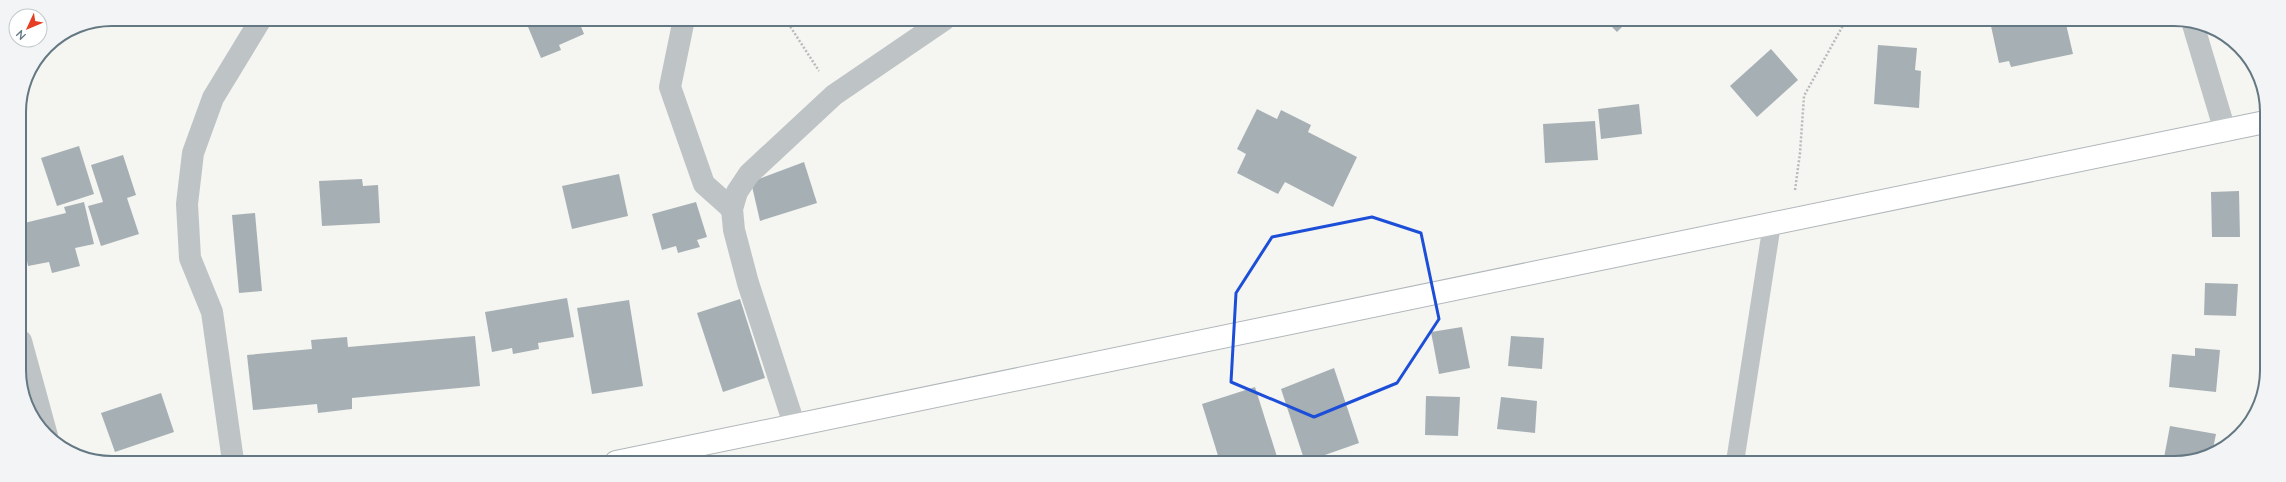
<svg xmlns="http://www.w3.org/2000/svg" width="2286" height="482" font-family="Lato,sans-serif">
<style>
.building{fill:#a6b0b4}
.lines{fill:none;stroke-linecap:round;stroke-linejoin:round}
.secondary-casing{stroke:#b0b7ba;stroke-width:24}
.path{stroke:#b8bbbd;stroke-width:2.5;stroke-dasharray:2 2;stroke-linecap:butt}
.lane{stroke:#bec3c6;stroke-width:18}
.street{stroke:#bec3c6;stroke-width:22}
.secondary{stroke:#fff;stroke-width:22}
.marked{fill:none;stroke:#1d4ed8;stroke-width:3;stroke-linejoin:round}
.rim{fill:none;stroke:#647883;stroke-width:2}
</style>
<rect width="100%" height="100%" fill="#f5f5f1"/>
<!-- building -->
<g class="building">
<path d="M 532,19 L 578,19 L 584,34 L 559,45 L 561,50 L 541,58 L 526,22 Z"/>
<path d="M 1605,20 L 1629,20 L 1617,32 Z"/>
<path d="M 2000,21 L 2077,21 L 2066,24 L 2073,54 L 2011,67 L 2009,61 L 1999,63 L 1991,26 L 2001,23 Z"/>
<path d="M 1878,45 L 1917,48 L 1915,70 L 1921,71 L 1919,108 L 1874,104 Z"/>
<path d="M 1771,49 L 1798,80 L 1757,117 L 1730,86 Z"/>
<path d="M 1639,104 L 1642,134 L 1601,139 L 1598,109 Z"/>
<path d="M 1257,109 L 1277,119 L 1281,110 L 1311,125 L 1308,132 L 1357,157 L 1333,207 L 1285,182 L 1278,194 L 1237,173 L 1246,154 L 1237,149 Z"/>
<path d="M 1595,121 L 1598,160 L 1545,163 L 1543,124 Z"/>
<path d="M 79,146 L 94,194 L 57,206 L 41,158 Z"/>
<path d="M 123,155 L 136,195 L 127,198 L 139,234 L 101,246 L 88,206 L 103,202 L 91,165 Z"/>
<path d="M 804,162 L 817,203 L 760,221 L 751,182 Z"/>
<path d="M 619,174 L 628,216 L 572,229 L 562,186 Z"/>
<path d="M 362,179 L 363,186 L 378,185 L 380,223 L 322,226 L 319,181 Z"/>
<path d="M 2239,191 L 2240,237 L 2212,237 L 2211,192 Z"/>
<path d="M 84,202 L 94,244 L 75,248 L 80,266 L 52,273 L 49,262 L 28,266 L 20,224 L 66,213 L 64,207 Z"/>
<path d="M 696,202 L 707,237 L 697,240 L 700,247 L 678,253 L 676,246 L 662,250 L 652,214 Z"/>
<path d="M 255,213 L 262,291 L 239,293 L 232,215 Z"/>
<path d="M 2205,283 L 2238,284 L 2236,316 L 2204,315 Z"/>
<path d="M 567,298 L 574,337 L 538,343 L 539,349 L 513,354 L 512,348 L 492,352 L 485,312 Z"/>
<path d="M 740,299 L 765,378 L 723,392 L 697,313 Z"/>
<path d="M 629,300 L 643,386 L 592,394 L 577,308 Z"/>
<path d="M 1462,327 L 1470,368 L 1439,374 L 1431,332 Z"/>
<path d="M 475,336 L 480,386 L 352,398 L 352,409 L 318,413 L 317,404 L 253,410 L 247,355 L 312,349 L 311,340 L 347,337 L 348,347 Z"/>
<path d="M 1511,336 L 1544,338 L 1542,369 L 1508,366 Z"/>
<path d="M 2195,348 L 2220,350 L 2216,392 L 2169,387 L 2172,354 L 2195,356 Z"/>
<path d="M 1334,368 L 1359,443 L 1305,462 L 1281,389 Z"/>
<path d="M 1255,387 L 1278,460 L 1271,462 L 1220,462 L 1202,404 Z"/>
<path d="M 161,393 L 174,432 L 115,452 L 101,413 Z"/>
<path d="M 1426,396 L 1460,397 L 1458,436 L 1425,435 Z"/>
<path d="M 1501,397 L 1537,401 L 1535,433 L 1497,429 Z"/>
<path d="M 2170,426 L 2216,434 L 2212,454 L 2180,463 L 2163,463 Z"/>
<path d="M 1361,455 L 1363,462 L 1339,462 Z"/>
</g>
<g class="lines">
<defs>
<path id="secondary" d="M 616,462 L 2265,122"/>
</defs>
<!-- secondary casing -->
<use href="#secondary" class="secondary-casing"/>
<!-- path -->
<g class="path">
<path d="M 786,20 L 819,71"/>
<path d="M 1795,190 L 1800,153 L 1804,96 L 1846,20"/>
</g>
<!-- lane -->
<path class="lane" d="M 1735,462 L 1772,224"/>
<!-- street -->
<g class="street">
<path d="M 684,19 L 670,87 L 704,184 L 732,209"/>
<path d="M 2192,21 L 2225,131"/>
<path d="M 21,341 L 47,436"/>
<path d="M 794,424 L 748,283 L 734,230 L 732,209 L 737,192 L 749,174 L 834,95 L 944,20"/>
<path d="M 233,461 L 212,312 L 190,258 L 187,204 L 193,153 L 213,98 L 261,19"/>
</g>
<!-- secondary -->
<use href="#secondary" class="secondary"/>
</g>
<!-- marked area -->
<path class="marked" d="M 1372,217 L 1421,233 L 1439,319 L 1397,383 L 1314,417 L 1231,382 L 1236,293 L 1272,237 Z"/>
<!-- crop -->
<path d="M0 0H2286V482H0ZM112 26H2174A86 86 0 0 1 2260 112V370A86 86 0 0 1 2174 456H112A86 86 0 0 1 26 370V112A86 86 0 0 1 112 26Z" fill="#f3f4f5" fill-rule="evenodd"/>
<path class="rim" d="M112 26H2174A86 86 0 0 1 2260 112V370A86 86 0 0 1 2174 456H112A86 86 0 0 1 26 370V112A86 86 0 0 1 112 26Z"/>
<!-- north arrow -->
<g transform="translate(28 28) rotate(226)"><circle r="19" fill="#ffffff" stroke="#c1c9cd"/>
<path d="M0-3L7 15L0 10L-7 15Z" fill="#e53e22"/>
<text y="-6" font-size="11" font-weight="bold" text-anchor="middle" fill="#647883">N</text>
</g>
</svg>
